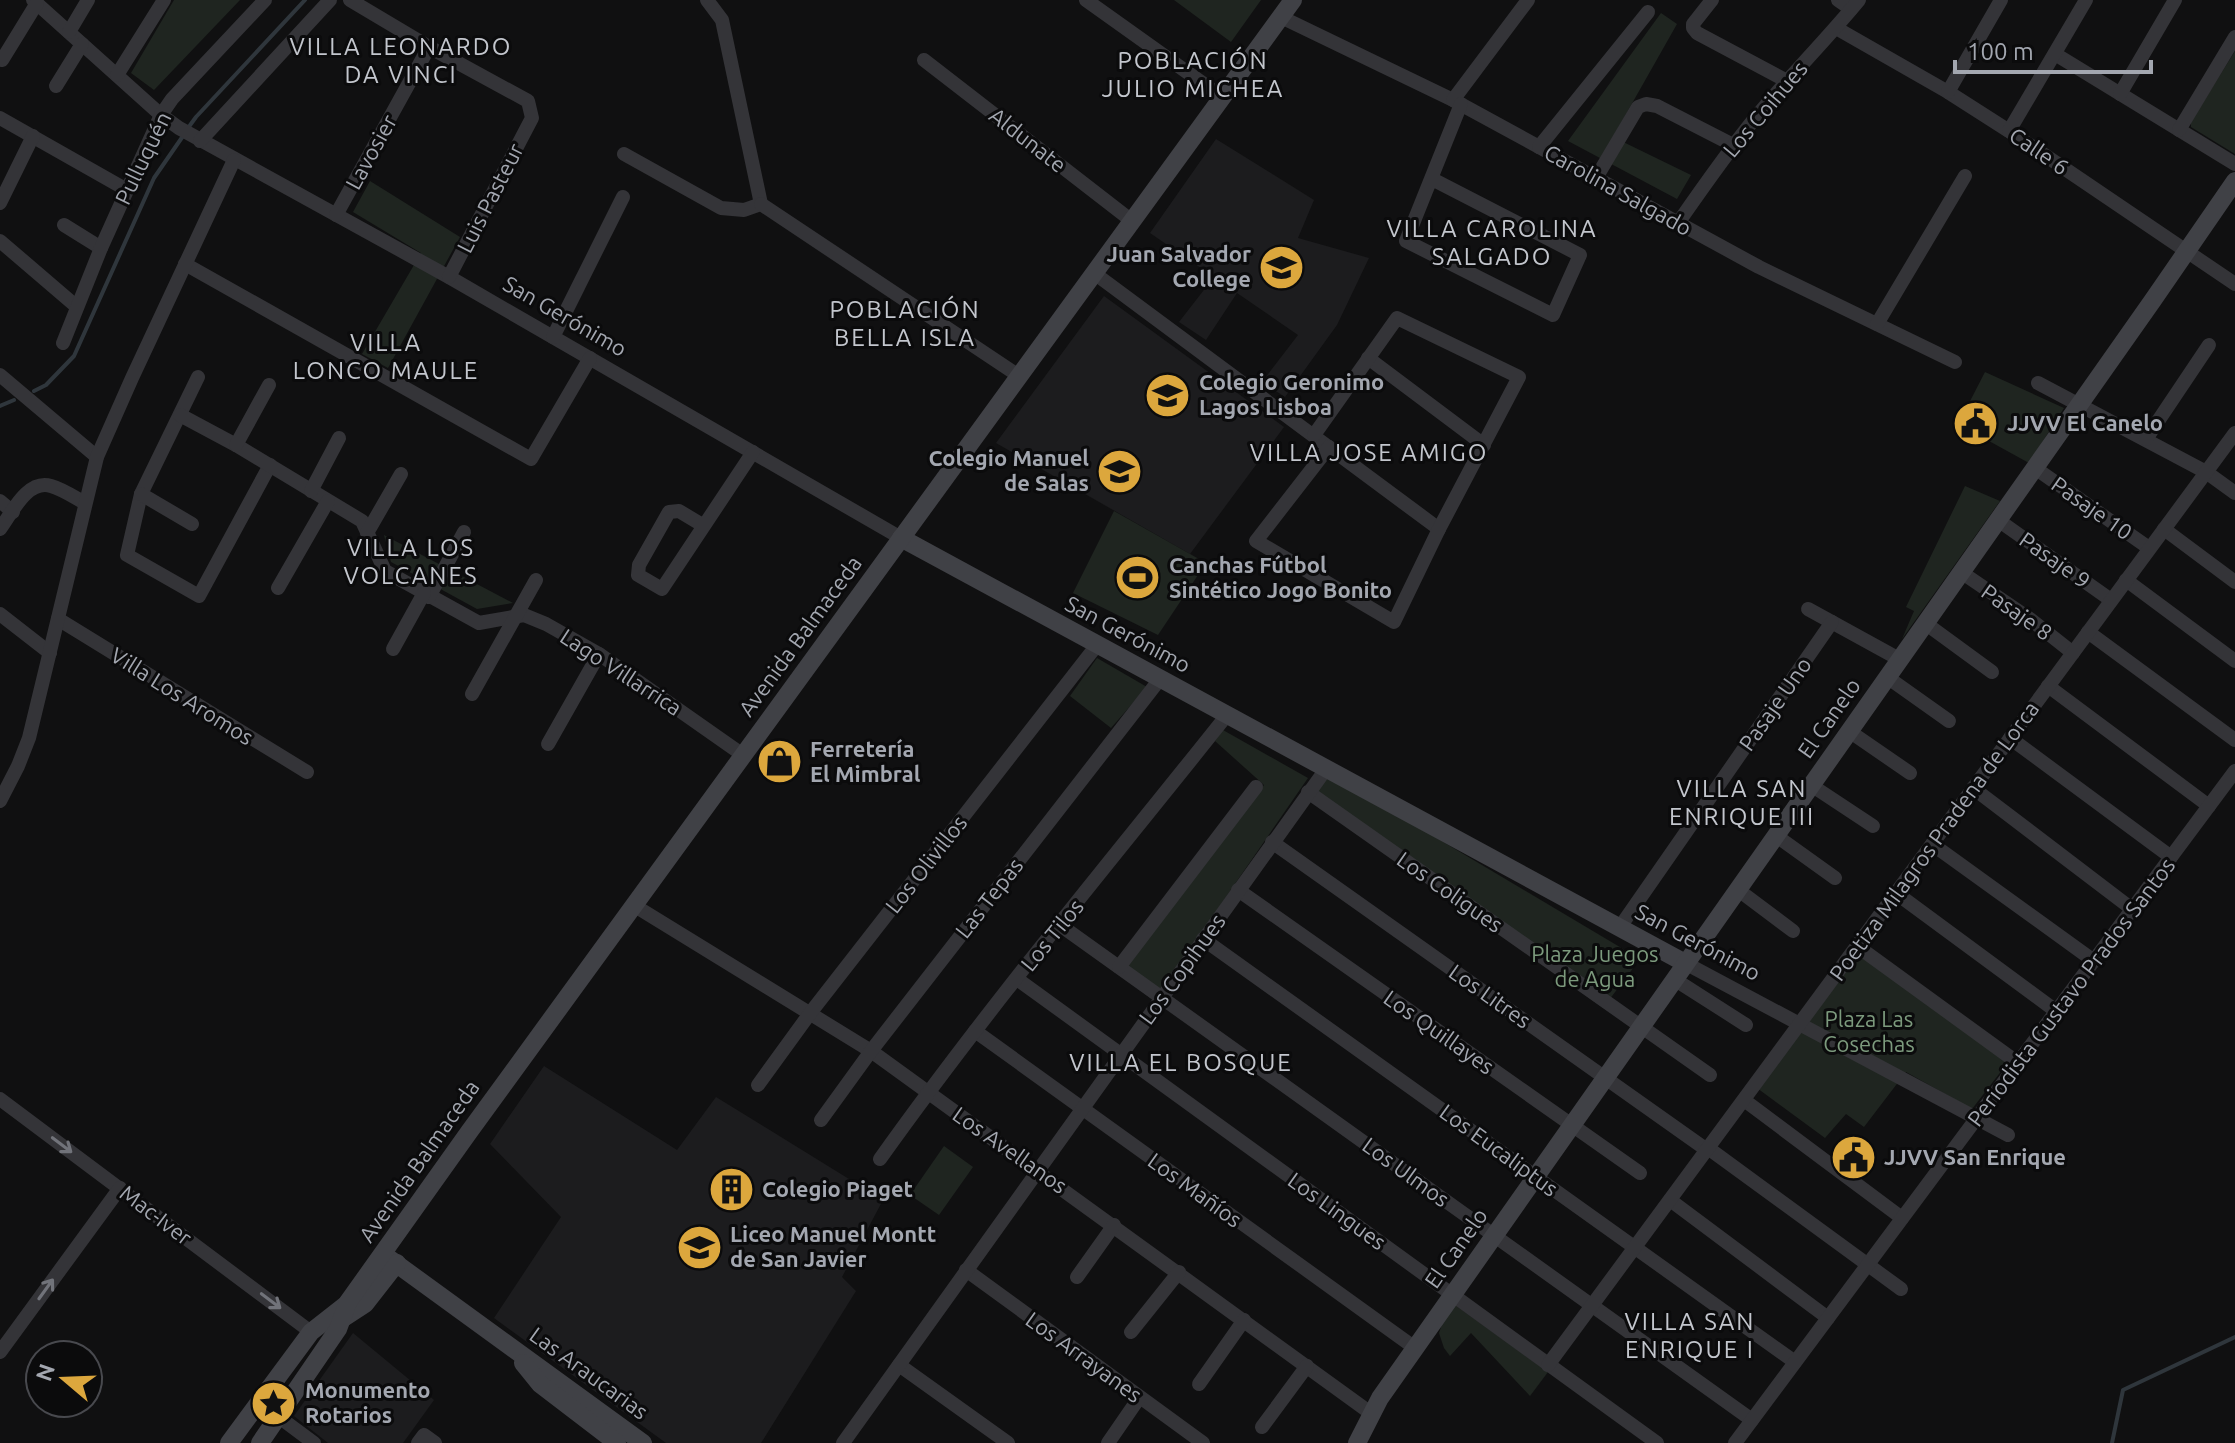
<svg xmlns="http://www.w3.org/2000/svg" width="2235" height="1443" font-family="Ubuntu,sans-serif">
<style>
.built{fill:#1c1c1e}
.green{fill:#1f2520}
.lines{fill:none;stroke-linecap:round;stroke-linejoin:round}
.stream{stroke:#2f363c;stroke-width:4}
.street{stroke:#343438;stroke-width:14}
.secondary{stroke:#404146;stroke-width:18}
.oneway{stroke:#71737a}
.labels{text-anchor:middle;stroke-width:6;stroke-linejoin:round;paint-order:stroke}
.street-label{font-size:22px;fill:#a3a7b0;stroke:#0b0b0c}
.poi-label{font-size:22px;font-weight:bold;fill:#a3a7b0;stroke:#0b0b0c;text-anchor:start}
.park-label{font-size:22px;fill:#7c9a7d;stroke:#0b0b0c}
.neighbourhood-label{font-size:24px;letter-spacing:2px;fill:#c3c6cd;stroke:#0b0b0c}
</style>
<rect width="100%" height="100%" fill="#101011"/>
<!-- built -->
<g class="built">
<path d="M 1216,139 L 1314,200 L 1298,238 L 1369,258 L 1337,325 L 1285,397 L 1262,382 L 1298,335 L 1237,293 L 1206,340 L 1179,322 L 1214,277 L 1150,233 Z"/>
<path d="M 1104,296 L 1284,427 L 1190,554 L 996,443 Z"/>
<path d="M 544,1066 L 677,1150 L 716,1097 L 883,1200 L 842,1277 L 856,1291 L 761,1443 L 666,1443 L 494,1318 L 561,1217 L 490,1144 Z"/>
<path d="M 353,1333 L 434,1400 L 403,1443 L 328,1443 L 294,1416 Z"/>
</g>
<!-- green -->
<g class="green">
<path d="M 174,0 L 240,0 L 154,90 L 131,73 Z"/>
<path d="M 1174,0 L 1261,0 L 1231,42 Z"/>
<path d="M 1661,13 L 1677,24 L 1613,137 L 1691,175 L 1677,199 L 1568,141 Z"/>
<path d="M 2235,51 L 2235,154 L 2191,127 L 2191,122 Z"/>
<path d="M 370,181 L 460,237 L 388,368 L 362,354 L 421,253 L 353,212 Z"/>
<path d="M 1985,372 L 2064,408 L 2029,463 L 1989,441 L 1997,420 L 1967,407 Z"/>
<path d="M 1965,486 L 2000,501 L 1902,639 L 1914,611 L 1906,607 Z"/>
<path d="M 1114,511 L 1206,563 L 1158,635 L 1073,593 Z"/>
<path d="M 384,535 L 513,603 L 477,609 L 391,562 Z"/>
<path d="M 1097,658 L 1147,687 L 1111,728 L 1070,696 Z"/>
<path d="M 1223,730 L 1308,778 L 1154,1001 L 1119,973 L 1264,785 L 1215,741 Z"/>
<path d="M 1329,774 L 1640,959 L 1603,1008 L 1313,798 Z"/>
<path d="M 1860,954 L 2009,1061 L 1972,1109 L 1906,1072 L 1864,1127 L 1846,1114 L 1825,1138 L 1757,1088 Z"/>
<path d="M 944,1146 L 973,1167 L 939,1215 L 910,1195 Z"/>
<path d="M 1455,1305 L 1548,1372 L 1530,1396 L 1471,1333 L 1450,1356 L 1444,1348 L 1439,1333 L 1442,1324 Z"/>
</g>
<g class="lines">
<!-- stream -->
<g class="stream">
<path d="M 188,128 L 196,117 L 305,0"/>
<path d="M 34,391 L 46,385 L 74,356 L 154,178 L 183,136"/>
<path d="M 0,406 L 14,400"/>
<path d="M 2112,1443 L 2123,1390 L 2235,1337"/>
</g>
<!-- street -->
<g class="street">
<path d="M 33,0 L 161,115 L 179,128 L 449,277 L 901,538"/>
<path d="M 350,0 L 429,47 L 528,101 L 532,118 L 449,277"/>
<path d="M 707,0 L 722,20 L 761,204"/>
<path d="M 1086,0 L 1222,97"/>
<path d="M 1712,0 L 1693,24 L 1693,28 L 1697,33 L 1787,81"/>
<path d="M 1838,0 L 1851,9"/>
<path d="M 1281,17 L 1453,100 L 1759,267 L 1955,362"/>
<path d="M 1836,28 L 1948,92 L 2009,131 L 2235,284"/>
<path d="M 69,32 L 88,0"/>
<path d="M 2055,54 L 2235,164"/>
<path d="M 2,60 L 37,3"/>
<path d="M 924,60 L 1132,221"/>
<path d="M 117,75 L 164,0"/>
<path d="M 56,86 L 82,44"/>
<path d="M 1948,92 L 2001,0"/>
<path d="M 2120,94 L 2175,0"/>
<path d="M 1453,100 L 1528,0"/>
<path d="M 0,118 L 127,190"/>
<path d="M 2179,130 L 2235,37"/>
<path d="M 2009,131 L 2086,0"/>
<path d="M 200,141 L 330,0"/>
<path d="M 1539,147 L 1648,12"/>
<path d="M 624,154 L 721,208 L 744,210 L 761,204"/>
<path d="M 1596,178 L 1638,107 L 1646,104 L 1657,106 L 1733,145"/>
<path d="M 1432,179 L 1580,255 L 1553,315 L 1406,241 L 1461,104"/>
<path d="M 0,203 L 33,136"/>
<path d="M 761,204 L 1019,376"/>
<path d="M 336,215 L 429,47"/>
<path d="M 1678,223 C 1703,187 1728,151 1756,117 C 1789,77 1826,40 1859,0"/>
<path d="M 64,225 L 101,248"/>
<path d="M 0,241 L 77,307"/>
<path d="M 185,264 L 531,459 L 590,358"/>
<path d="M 1094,273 L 1439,529"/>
<path d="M 1877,324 L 1965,176"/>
<path d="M 553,337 L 623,197"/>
<path d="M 63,343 L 101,248 L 161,115 L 172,99 L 265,0"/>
<path d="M 1368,358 L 1484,445"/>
<path d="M 0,375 L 97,457"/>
<path d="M 198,377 L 141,494 L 127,555 L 199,596 L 270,465"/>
<path d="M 2038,383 L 2206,472 L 2235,493"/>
<path d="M 180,415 L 236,445 L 362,521 L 385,571 L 479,623 L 524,615 L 546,624 L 599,654 L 743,755"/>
<path d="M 1314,435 L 1397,318 L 1519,377 L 1439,529 L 1394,622 L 1256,541 L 1329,447"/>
<path d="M 2146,439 L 2209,345"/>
<path d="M 236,445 L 269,385"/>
<path d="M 2035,468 L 2149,548"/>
<path d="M 311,491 L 339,438"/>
<path d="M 141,494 L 192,524"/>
<path d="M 0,501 L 13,512"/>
<path d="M 1998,520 L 2111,600"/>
<path d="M 704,526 L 679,511 L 669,512 L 639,565 L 638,575 L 662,589 L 753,452"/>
<path d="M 0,529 C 12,513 27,479 51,486 C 62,489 74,497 85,503"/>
<path d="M 2164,529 L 2235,582"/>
<path d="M 367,533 L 401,474"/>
<path d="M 1961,572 L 2030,619 L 2073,653"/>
<path d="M 2126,580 L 2235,661"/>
<path d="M 278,588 L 328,501"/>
<path d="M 429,597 L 464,532"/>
<path d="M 1808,609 L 1899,659"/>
<path d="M 0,614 L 50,653"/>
<path d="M 58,619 L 307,772"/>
<path d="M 1925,623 L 1992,672"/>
<path d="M 2088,632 L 2235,740"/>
<path d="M 393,649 L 424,593"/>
<path d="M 1887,677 L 1949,721"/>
<path d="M 2048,686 L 2209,806"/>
<path d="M 472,694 L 536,580"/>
<path d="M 1849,731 L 1910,773"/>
<path d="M 2010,738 L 2171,857"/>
<path d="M 548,744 L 599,654"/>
<path d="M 1811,785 L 1873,826"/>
<path d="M 1973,788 L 2132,909"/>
<path d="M 1308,792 L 1710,1075"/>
<path d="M 0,801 L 18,766 L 29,738 L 97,457 L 132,378 L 234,160"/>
<path d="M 1775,835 L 1835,878"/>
<path d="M 1272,842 L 1707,1150"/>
<path d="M 1932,844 L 2094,961"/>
<path d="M 1737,889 L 1793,931"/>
<path d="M 1238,890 L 1640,1173"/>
<path d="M 1896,893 L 2056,1011"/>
<path d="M 635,906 L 871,1051 L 1372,1414"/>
<path d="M 1060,925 L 1752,1420"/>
<path d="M 1620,927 L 1832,622"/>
<path d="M 1203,939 L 1795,1362"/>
<path d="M 1857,946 L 2018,1063"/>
<path d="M 1685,963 L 2008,1135"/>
<path d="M 1119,967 L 1256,787"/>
<path d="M 1017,979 L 1657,1443"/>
<path d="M 1674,979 L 1746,1025"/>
<path d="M 975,1031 L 1415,1348"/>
<path d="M 758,1085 L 811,1012 L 1097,645"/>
<path d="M 0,1099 L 311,1332"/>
<path d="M 1744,1100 L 1902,1218"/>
<path d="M 821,1120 L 871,1051 L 1160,679"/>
<path d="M 1708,1148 L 1901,1289"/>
<path d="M 880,1159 C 989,1006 1110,862 1227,715"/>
<path d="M 1670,1200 L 1828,1318"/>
<path d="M 966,1270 L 1203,1443"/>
<path d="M 1077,1277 L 1114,1225"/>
<path d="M 1131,1332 L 1179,1272"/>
<path d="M 0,1352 L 120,1188"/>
<path d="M 899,1365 L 1008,1443"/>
<path d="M 1548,1365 L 2235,433"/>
<path d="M 1199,1384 L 1244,1320"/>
<path d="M 279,1417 L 314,1443"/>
<path d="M 1262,1427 L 1307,1366"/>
<path d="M 418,1443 L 424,1435 L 435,1443"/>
<path d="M 843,1443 L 1326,769"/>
<path d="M 1108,1443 L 1139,1398"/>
<path d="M 1735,1443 L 2235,771"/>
</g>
<!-- secondary -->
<g class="secondary">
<path d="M 901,538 L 1685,963"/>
<path d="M 383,1254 L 643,1443"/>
<path d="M 342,1319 L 365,1304 L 397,1263"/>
<path d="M 523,1363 L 540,1384 L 617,1443"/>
<path d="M 229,1443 L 311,1332 L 348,1303"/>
<path d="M 260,1443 L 338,1329 L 348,1302 L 469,1132 L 1293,0"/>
<path d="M 1357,1443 L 1380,1398 L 2153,300 L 2235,181"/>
</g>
</g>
<!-- one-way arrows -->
<defs><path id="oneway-shaft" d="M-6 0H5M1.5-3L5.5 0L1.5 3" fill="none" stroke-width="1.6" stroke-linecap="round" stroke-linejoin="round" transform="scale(2)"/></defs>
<g class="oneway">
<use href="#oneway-shaft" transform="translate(62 1145) rotate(37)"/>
<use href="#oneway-shaft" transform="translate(46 1289) rotate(-54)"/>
<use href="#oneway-shaft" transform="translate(271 1301) rotate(37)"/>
</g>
<!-- icons -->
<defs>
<symbol id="school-disc" viewBox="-11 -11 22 22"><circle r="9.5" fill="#dca73d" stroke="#0b0b0c"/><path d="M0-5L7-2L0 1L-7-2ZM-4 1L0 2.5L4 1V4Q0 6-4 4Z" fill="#111"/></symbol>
<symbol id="civic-disc" viewBox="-11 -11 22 22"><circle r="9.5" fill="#dca73d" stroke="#0b0b0c"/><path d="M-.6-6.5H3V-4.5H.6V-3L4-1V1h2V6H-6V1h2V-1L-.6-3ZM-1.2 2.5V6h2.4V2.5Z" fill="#111"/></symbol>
<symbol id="stadium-disc" viewBox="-11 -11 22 22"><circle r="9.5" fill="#dca73d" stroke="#0b0b0c"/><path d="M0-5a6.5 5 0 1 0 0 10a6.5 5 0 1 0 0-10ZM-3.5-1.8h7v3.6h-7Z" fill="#111"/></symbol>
<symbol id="shop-disc" viewBox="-11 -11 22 22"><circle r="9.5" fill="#dca73d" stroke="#0b0b0c"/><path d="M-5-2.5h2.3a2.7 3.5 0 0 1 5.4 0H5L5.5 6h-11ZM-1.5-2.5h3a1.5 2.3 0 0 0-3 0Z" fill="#111"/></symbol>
<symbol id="building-disc" viewBox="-11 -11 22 22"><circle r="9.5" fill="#dca73d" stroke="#0b0b0c"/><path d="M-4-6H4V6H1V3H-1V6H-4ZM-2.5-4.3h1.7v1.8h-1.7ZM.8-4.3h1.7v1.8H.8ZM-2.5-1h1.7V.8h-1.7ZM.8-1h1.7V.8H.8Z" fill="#111"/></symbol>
<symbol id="sight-disc" viewBox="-11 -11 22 22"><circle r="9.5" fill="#dca73d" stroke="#0b0b0c"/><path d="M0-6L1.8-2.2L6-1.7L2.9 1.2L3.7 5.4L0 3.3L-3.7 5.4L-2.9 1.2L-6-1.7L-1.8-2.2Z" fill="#111"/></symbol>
</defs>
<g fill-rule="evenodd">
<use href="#school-disc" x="1256" y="242" width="51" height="51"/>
<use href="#school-disc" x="1142" y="370" width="51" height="51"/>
<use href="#civic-disc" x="1950" y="398" width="51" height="51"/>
<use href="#school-disc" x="1094" y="446" width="51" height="51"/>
<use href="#stadium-disc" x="1112" y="552" width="51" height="51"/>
<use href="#shop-disc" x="754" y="736" width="51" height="51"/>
<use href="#civic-disc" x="1828" y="1132" width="51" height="51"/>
<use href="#building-disc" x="706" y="1164" width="51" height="51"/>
<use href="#school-disc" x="674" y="1222" width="51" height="51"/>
<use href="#sight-disc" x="248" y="1378" width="51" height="51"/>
</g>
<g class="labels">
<!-- street labels -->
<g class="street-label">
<text transform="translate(1765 109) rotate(-50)" y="8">Los Coihues</text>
<text transform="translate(1028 140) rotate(38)" y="8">Aldunate</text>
<text transform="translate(2039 151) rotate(34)" y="8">Calle 6</text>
<text transform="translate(371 152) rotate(-61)" y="8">Lavosier</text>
<text transform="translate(143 158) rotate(-64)" y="8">Pulluquén</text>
<text transform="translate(1618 190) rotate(29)" y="8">Carolina Salgado</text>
<text transform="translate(490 198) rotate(-63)" y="8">Luis Pasteur</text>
<text transform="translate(565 316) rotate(30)" y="8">San Gerónimo</text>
<text transform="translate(2092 508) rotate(35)" y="8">Pasaje 10</text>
<text transform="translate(2055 560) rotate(35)" y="8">Pasaje 9</text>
<text transform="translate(2017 612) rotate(35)" y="8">Pasaje 8</text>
<text transform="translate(1128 634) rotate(28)" y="8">San Gerónimo</text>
<text transform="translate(800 636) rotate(-54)" y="8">Avenida Balmaceda</text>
<text transform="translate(621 672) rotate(33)" y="8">Lago Villarrica</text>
<text transform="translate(182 696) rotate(32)" y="8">Villa Los Aromos</text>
<text transform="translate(1775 704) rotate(-55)" y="8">Pasaje Uno</text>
<text transform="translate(1829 718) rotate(-55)" y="8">El Canelo</text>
<text transform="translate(1934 841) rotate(-54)" y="8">Poetiza Milagros Pradena de Lorca</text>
<text transform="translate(926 864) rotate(-52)" y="8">Los Olivillos</text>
<text transform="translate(1450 892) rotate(35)" y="8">Los Coligues</text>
<text transform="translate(989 898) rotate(-52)" y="8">Las Tepas</text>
<text transform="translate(1052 935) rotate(-51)" y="8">Los Tilos</text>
<text transform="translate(1698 942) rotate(28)" y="8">San Gerónimo</text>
<text transform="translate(1182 969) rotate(-54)" y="8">Los Copihues</text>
<text transform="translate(2071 992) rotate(-53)" y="8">Periodista Gustavo Prados Santos</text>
<text transform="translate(1490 996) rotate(35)" y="8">Los Litres</text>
<text transform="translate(1439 1032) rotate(35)" y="8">Los Quillayes</text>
<text transform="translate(1010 1150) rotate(35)" y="8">Los Avellanos</text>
<text transform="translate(1499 1150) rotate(36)" y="8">Los Eucaliptus</text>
<text transform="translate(419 1161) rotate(-55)" y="8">Avenida Balmaceda</text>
<text transform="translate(1406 1172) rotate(36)" y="8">Los Ulmos</text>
<text transform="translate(1195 1190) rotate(36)" y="8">Los Mañíos</text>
<text transform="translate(1337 1211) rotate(36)" y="8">Los Lingues</text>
<text transform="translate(156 1215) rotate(37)" y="8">Mac-Iver</text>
<text transform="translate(1456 1248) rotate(-55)" y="8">El Canelo</text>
<text transform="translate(1084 1357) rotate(36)" y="8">Los Arrayanes</text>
<text transform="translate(589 1373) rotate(36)" y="8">Las Araucarias</text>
</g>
<!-- poi labels -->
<g class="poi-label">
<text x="1251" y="262" text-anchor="end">Juan Salvador<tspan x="1251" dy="25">College</tspan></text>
<text x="1199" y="390">Colegio Geronimo<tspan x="1199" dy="25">Lagos Lisboa</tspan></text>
<text x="2007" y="431">JJVV El Canelo</text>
<text x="1089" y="466" text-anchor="end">Colegio Manuel<tspan x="1089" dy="25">de Salas</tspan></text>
<text x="1169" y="573">Canchas Fútbol<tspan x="1169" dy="25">Sintético Jogo Bonito</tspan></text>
<text x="810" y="757">Ferretería<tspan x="810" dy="25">El Mimbral</tspan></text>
<text x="1884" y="1165">JJVV San Enrique</text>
<text x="762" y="1197">Colegio Piaget</text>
<text x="730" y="1242">Liceo Manuel Montt<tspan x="730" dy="25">de San Javier</tspan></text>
<text x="305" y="1398">Monumento<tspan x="305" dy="25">Rotarios</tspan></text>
</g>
<!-- park labels -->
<g class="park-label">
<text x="1595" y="962">Plaza Juegos<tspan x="1595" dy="25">de Agua</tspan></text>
<text x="1869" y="1027">Plaza Las<tspan x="1869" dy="25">Cosechas</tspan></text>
</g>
<!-- neighbourhood labels -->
<g class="neighbourhood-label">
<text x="401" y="55">VILLA LEONARDO<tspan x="401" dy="28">DA VINCI</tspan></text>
<text x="1193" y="69">POBLACIÓN<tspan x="1193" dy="28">JULIO MICHEA</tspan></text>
<text x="1492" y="237">VILLA CAROLINA<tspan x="1492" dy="28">SALGADO</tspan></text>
<text x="905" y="318">POBLACIÓN<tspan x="905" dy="28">BELLA ISLA</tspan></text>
<text x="386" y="351">VILLA<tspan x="386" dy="28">LONCO MAULE</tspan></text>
<text x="1369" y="461">VILLA JOSE AMIGO</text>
<text x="411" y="556">VILLA LOS<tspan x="411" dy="28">VOLCANES</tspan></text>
<text x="1742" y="797">VILLA SAN<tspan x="1742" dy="28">ENRIQUE III</tspan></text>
<text x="1181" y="1071">VILLA EL BOSQUE</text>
<text x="1690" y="1330">VILLA SAN<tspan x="1690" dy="28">ENRIQUE I</tspan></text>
</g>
</g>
<!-- north arrow -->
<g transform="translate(64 1379) rotate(289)"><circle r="38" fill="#0b0b0c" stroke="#48494e" stroke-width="2"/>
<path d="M0-6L14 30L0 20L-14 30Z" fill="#dca73d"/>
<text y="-12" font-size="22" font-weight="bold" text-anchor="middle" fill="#a3a7b0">N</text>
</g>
<!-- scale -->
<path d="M1955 60v12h196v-12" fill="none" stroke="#a3a7b0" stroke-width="4"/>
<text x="1967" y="60" font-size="24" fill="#a3a7b0" stroke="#0b0b0c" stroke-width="6" paint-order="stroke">100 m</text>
</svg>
